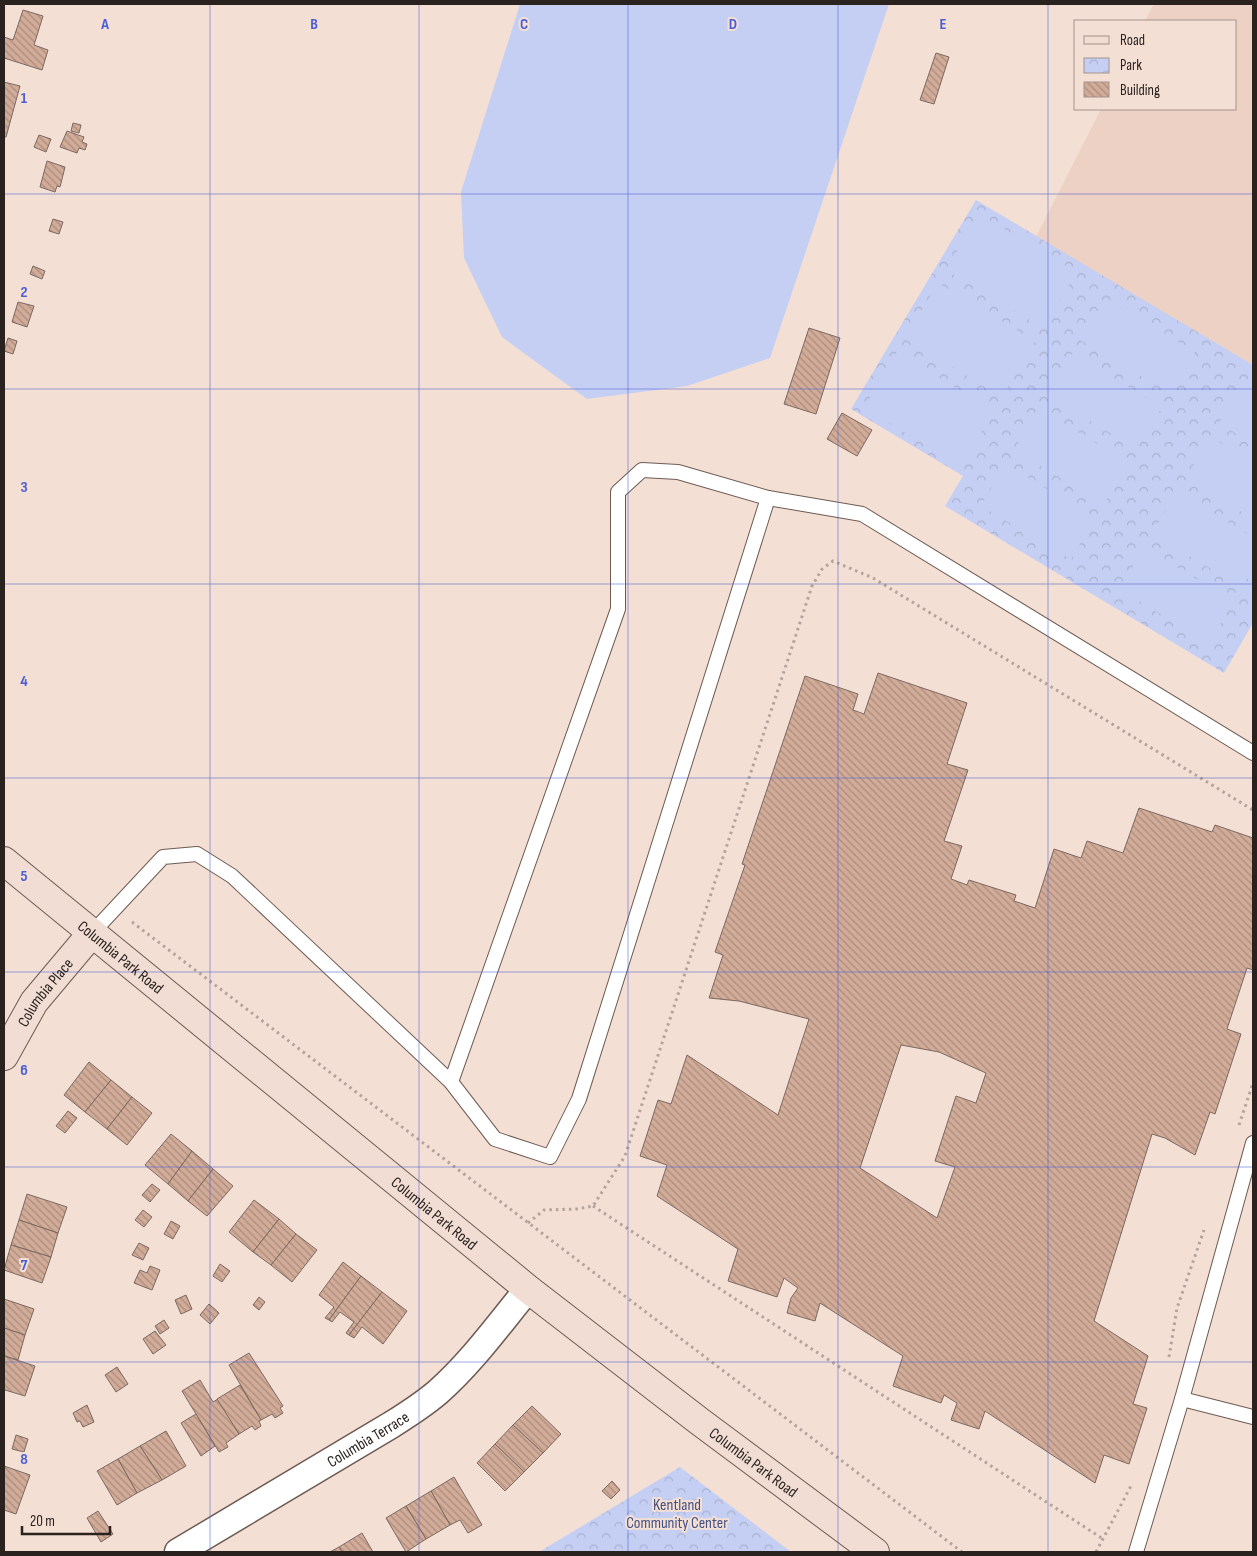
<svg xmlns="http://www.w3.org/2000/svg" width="1257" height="1556" font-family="'Sofia Sans Condensed',sans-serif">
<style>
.built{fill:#edd1c4}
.park{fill:url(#park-crowns)}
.garden{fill:#c5cff3}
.building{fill:url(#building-back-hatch);stroke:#7b6960;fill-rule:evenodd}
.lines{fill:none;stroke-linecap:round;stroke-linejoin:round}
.lane-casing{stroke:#6d5b52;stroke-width:16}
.street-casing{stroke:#6d5b52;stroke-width:29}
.secondary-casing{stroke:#6d5b52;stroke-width:30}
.path{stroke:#b3a39b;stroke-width:3;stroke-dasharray:2.5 4;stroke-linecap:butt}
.lane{stroke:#fff;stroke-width:14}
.street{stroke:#fff;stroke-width:26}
.secondary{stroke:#f1ddd3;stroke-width:28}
.grid{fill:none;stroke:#4b5ed3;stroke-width:1;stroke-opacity:0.55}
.labels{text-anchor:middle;stroke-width:4;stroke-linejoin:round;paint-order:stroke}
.street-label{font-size:16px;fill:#2a221f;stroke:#f4dfd5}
.park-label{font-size:16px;fill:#455183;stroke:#f4dfd5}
.grid-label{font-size:16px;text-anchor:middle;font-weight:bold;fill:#4b5ed3;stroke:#f4dfd5;stroke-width:4;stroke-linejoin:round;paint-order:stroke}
</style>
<defs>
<pattern id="park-crowns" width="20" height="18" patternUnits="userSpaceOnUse" patternTransform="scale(1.25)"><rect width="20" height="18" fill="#c5cff3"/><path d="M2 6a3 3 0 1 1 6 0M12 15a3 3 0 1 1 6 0" fill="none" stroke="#a9b1d0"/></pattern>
<pattern id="building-back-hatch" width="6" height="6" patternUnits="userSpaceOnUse" patternTransform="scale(1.25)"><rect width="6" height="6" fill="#d2ac99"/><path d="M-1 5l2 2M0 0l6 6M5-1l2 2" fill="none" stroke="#ab8c7c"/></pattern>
</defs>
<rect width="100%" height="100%" fill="#f4dfd5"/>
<!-- built -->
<path class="built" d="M 1154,4 L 1253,4 L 1253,365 L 1036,237 L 1101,109 L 1236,109 L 1236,21 L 1145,21 Z"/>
<!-- park -->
<g class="park">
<path d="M 976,200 L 1253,365 L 1253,623 L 1224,673 L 945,506 L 963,476 L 851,409 Z"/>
<path d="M 680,1467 L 791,1552 L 539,1552 Z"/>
</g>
<!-- garden -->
<g class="garden">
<path d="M 520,4 L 889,4 L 770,358 L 687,386 L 587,399 L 502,337 L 464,258 L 461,192 Z"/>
<path d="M 979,214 L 1077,272 L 1043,328 L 946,270 Z"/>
<path d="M 938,283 L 1035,341 L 1002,397 L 905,339 Z"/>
<path d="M 1105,298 L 1195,352 L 1170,393 L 1080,340 Z"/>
<path d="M 897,352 L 994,411 L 961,466 L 864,408 Z"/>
<path d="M 1072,354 L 1162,407 L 1137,449 L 1047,395 Z"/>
<path d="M 1244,382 L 1253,387 L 1253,444 L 1219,423 Z"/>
<path d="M 1038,409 L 1128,462 L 1104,504 L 1014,450 Z"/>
<path d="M 1210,437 L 1253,462 L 1253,519 L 1186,478 Z"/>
<path d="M 1005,464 L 1095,518 L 1071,559 L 981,506 Z"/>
<path d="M 1177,492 L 1253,537 L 1253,569 L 1242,587 L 1152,534 Z"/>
<path d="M 1144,548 L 1234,601 L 1209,643 L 1119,589 Z"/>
</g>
<!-- building -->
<g class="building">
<path d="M 23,10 L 43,16 L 34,45 L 48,50 L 42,70 L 4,58 L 4,37 L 13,40 Z"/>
<path d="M 936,53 L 949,57 L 934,104 L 920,100 Z"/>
<path d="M 4,82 L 20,86 L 6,137 L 4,137 Z"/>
<path d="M 73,123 L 81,125 L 79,133 L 71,131 Z"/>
<path d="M 67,131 L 84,137 L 82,142 L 87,144 L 85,150 L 79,148 L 77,153 L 60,147 Z"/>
<path d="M 39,135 L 51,139 L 46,152 L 34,147 Z"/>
<path d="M 47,161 L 65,167 L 60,187 L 57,186 L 55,192 L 40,187 Z"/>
<path d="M 53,219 L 63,222 L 59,234 L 49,231 Z"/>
<path d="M 33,266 L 45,271 L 42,279 L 30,274 Z"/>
<path d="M 18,302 L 34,306 L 27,327 L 12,322 Z"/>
<path d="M 809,328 L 840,338 L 816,414 L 784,404 Z"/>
<path d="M 8,338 L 17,341 L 13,354 L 4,351 Z"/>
<path d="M 842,413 L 872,430 L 857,456 L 827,439 Z"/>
<path d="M 878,673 L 967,703 L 947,764 L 968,770 L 944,841 L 962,846 L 951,879 L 967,885 L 969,880 L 1016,895 L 1014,901 L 1035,908 L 1054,849 L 1081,858 L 1087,841 L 1123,853 L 1139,808 L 1212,832 L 1215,825 L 1253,838 L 1253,970 L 1247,968 L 1227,1029 L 1241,1034 L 1215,1114 L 1210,1112 L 1195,1155 L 1165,1138 L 1152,1134 L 1094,1321 L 1148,1356 L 1133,1404 L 1147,1408 L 1129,1464 L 1104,1455 L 1095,1483 L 985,1411 L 979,1429 L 951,1420 L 957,1403 L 944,1395 L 941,1403 L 893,1386 L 903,1356 L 820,1303 L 815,1321 L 787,1313 L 791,1298 L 798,1288 L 784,1278 L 777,1297 L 728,1281 L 738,1249 L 657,1196 L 667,1165 L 640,1156 L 658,1100 L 671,1104 L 687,1055 L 778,1115 L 809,1019 L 739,1001 L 709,998 L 723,955 L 715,952 L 745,865 L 742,864 L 805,676 L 858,694 L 853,710 L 864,714 ZM 901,1045 L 939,1052 L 986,1073 L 976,1103 L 956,1096 L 935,1161 L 955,1167 L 937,1218 L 860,1168 Z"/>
<path d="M 89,1062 L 111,1080 L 85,1112 L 64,1095 Z"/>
<path d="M 111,1080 L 132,1097 L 107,1129 L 85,1112 Z"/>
<path d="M 132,1097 L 152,1113 L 127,1145 L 107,1129 Z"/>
<path d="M 68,1111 L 77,1118 L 65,1133 L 56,1126 Z"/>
<path d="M 171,1134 L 192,1151 L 168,1184 L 145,1165 Z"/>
<path d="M 192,1151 L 213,1169 L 188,1201 L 168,1184 Z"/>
<path d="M 213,1169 L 233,1186 L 207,1216 L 188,1201 Z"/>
<path d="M 152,1184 L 160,1190 L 150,1202 L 142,1195 Z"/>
<path d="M 27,1194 L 67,1207 L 58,1233 L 19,1220 Z"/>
<path d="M 254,1200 L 279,1219 L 253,1252 L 229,1232 Z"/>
<path d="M 143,1210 L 152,1217 L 144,1227 L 135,1220 Z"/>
<path d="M 279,1219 L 296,1234 L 271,1265 L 253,1252 Z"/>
<path d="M 19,1220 L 58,1233 L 51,1257 L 11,1245 Z"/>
<path d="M 171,1221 L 180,1226 L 173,1239 L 164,1234 Z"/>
<path d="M 296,1234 L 317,1250 L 292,1282 L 271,1265 Z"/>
<path d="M 139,1243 L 149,1248 L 143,1260 L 132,1255 Z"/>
<path d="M 11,1245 L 51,1257 L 42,1283 L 4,1270 Z"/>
<path d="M 343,1262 L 361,1276 L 329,1320 L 325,1318 L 334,1307 L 319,1295 Z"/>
<path d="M 220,1264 L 230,1271 L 222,1282 L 213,1276 Z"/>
<path d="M 150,1266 L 160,1270 L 152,1290 L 134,1283 L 140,1270 L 147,1273 Z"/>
<path d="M 361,1276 L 382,1292 L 349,1335 L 346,1333 L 354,1322 L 340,1312 L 332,1322 L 329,1320 Z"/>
<path d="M 382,1292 L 407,1311 L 383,1344 L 362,1327 L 354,1338 L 349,1335 Z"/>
<path d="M 186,1295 L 192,1309 L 181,1314 L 175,1300 Z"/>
<path d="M 259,1297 L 265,1302 L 259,1310 L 253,1305 Z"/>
<path d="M 4,1299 L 34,1309 L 25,1335 L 4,1328 Z"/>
<path d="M 209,1304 L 219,1313 L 210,1324 L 200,1315 Z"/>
<path d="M 164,1320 L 169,1328 L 160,1334 L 155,1326 Z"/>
<path d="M 4,1328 L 25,1335 L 18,1360 L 4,1356 Z"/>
<path d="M 155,1331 L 166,1345 L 153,1354 L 143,1339 Z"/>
<path d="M 249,1353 L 283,1406 L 280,1408 L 283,1413 L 275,1418 L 272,1414 L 261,1420 L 229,1365 Z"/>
<path d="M 4,1356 L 35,1366 L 25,1396 L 5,1390 L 4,1393 Z"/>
<path d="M 117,1367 L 128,1384 L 116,1392 L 105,1375 Z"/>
<path d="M 200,1380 L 213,1402 L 218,1399 L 239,1434 L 226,1443 L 228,1447 L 219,1452 L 182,1391 Z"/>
<path d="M 240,1385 L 261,1420 L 259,1421 L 261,1426 L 255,1430 L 252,1426 L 239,1434 L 217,1399 Z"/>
<path d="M 87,1405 L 94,1422 L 83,1427 L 80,1421 L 77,1422 L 73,1413 Z"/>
<path d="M 532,1406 L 561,1434 L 543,1453 L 513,1425 Z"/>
<path d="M 196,1414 L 215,1446 L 201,1456 L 181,1423 Z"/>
<path d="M 513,1425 L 543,1453 L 524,1472 L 495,1444 Z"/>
<path d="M 166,1431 L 186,1466 L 162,1480 L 140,1446 Z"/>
<path d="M 16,1435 L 28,1439 L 24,1452 L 12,1449 Z"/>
<path d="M 495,1444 L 524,1472 L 505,1491 L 477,1463 Z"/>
<path d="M 140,1446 L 162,1480 L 137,1493 L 118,1459 Z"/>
<path d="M 118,1459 L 137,1493 L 117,1505 L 97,1471 Z"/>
<path d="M 4,1466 L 30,1475 L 16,1514 L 4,1510 Z"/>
<path d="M 454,1477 L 482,1525 L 468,1533 L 460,1520 L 450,1525 L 431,1491 Z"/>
<path d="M 612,1481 L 620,1490 L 611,1499 L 602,1491 Z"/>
<path d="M 431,1491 L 450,1525 L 426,1539 L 406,1506 Z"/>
<path d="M 406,1506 L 426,1539 L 406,1552 L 386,1518 Z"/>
<path d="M 98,1511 L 113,1534 L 101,1542 L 87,1518 Z"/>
<path d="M 362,1533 L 373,1552 L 342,1552 L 339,1547 Z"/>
<path d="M 339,1547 L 342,1552 L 330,1552 Z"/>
</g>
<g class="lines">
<defs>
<g id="lane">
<path d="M 92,933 L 163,857 L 197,854 L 232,876 L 451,1082 L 495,1139 L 550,1157 L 579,1099 L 768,498 L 862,514 L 1253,753"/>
<path d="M 451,1082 L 618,609 L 618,492 L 642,470 L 678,472 L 768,498"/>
<path d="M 1182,1399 L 1253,1417"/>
<path d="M 1136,1552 L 1182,1399 L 1253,1143"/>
</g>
<g id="street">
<path id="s1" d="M 178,1552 L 391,1425 C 407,1415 424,1404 438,1392 C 472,1362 499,1324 528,1289"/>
</g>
<g id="secondary">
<path id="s2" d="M 4,861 L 528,1289 L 699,1421 L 875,1552"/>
<path id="s3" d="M 4,1056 L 34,1002 L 92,933"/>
</g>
</defs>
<!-- lane casing -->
<use href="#lane" class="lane-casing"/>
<!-- street casing -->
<use href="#street" class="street-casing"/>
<!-- secondary casing -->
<use href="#secondary" class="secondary-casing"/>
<!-- path -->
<g class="path">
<path d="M 132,922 L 962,1552"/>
<path d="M 1239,1125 L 1253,1083"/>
<path d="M 593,1206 L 1103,1539"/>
<path d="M 528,1223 L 544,1210 L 577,1209 L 593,1206 L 625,1156 L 812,586 L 822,569 L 833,561 L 873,578 L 1253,810"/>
<path d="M 1169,1357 L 1177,1308 L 1204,1230"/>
<path d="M 1096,1552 L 1132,1484"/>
</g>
<!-- lane -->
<use href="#lane" class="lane"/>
<!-- street -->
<use href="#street" class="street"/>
<!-- secondary -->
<use href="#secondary" class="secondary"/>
</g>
<!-- grid -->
<path class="grid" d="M 210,4 L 210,1552M 419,4 L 419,1552M 628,4 L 628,1552M 838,4 L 838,1552M 1048,4 L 1048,1552M 4,194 L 1253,194M 4,389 L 1253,389M 4,584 L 1253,584M 4,778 L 1253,778M 4,972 L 1253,972M 4,1167 L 1253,1167M 4,1362 L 1253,1362"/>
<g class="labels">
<!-- street labels -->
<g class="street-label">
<text dy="6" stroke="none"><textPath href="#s2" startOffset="151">Columbia Park Road</textPath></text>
<text dy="6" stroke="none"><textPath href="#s3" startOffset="76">Columbia Place</textPath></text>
<text dy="6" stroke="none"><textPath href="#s2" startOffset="556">Columbia Park Road</textPath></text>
<text dy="6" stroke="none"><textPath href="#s1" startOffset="221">Columbia Terrace</textPath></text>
<text dy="6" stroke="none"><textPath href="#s2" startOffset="961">Columbia Park Road</textPath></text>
</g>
<!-- park labels -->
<g class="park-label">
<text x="677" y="1510">Kentland<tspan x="677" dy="18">Community Center</tspan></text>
</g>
</g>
<g class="grid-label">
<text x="105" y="29">A</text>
<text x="314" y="29">B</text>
<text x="524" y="29">C</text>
<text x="733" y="29">D</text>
<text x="943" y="29">E</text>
<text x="24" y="103">1</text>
<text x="24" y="297">2</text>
<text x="24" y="492">3</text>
<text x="24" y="686">4</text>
<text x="24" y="881">5</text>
<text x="24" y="1075">6</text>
<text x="24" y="1270">7</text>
<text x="24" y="1464">8</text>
</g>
<!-- border -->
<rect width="1257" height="1556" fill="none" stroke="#2a221f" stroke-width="10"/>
<!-- legend -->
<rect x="1074" y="20" width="162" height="90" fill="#f4dfd5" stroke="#a3938c"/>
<rect x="1084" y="36" width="25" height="8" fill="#f1ddd3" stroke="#a3938c"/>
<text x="1120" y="45" font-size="15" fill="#2a221f">Road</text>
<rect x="1084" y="58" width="25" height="15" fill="url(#park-crowns)" stroke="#a3938c"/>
<text x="1120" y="70" font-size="15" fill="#2a221f">Park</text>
<rect x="1084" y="82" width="25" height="15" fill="url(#building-back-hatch)" stroke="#a3938c"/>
<text x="1120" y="95" font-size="15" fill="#2a221f">Building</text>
<!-- scale -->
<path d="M22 1526v8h88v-8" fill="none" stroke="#2a221f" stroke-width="2.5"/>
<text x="30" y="1526" font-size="15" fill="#2a221f" stroke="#f4dfd5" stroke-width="4" paint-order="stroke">20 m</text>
</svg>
